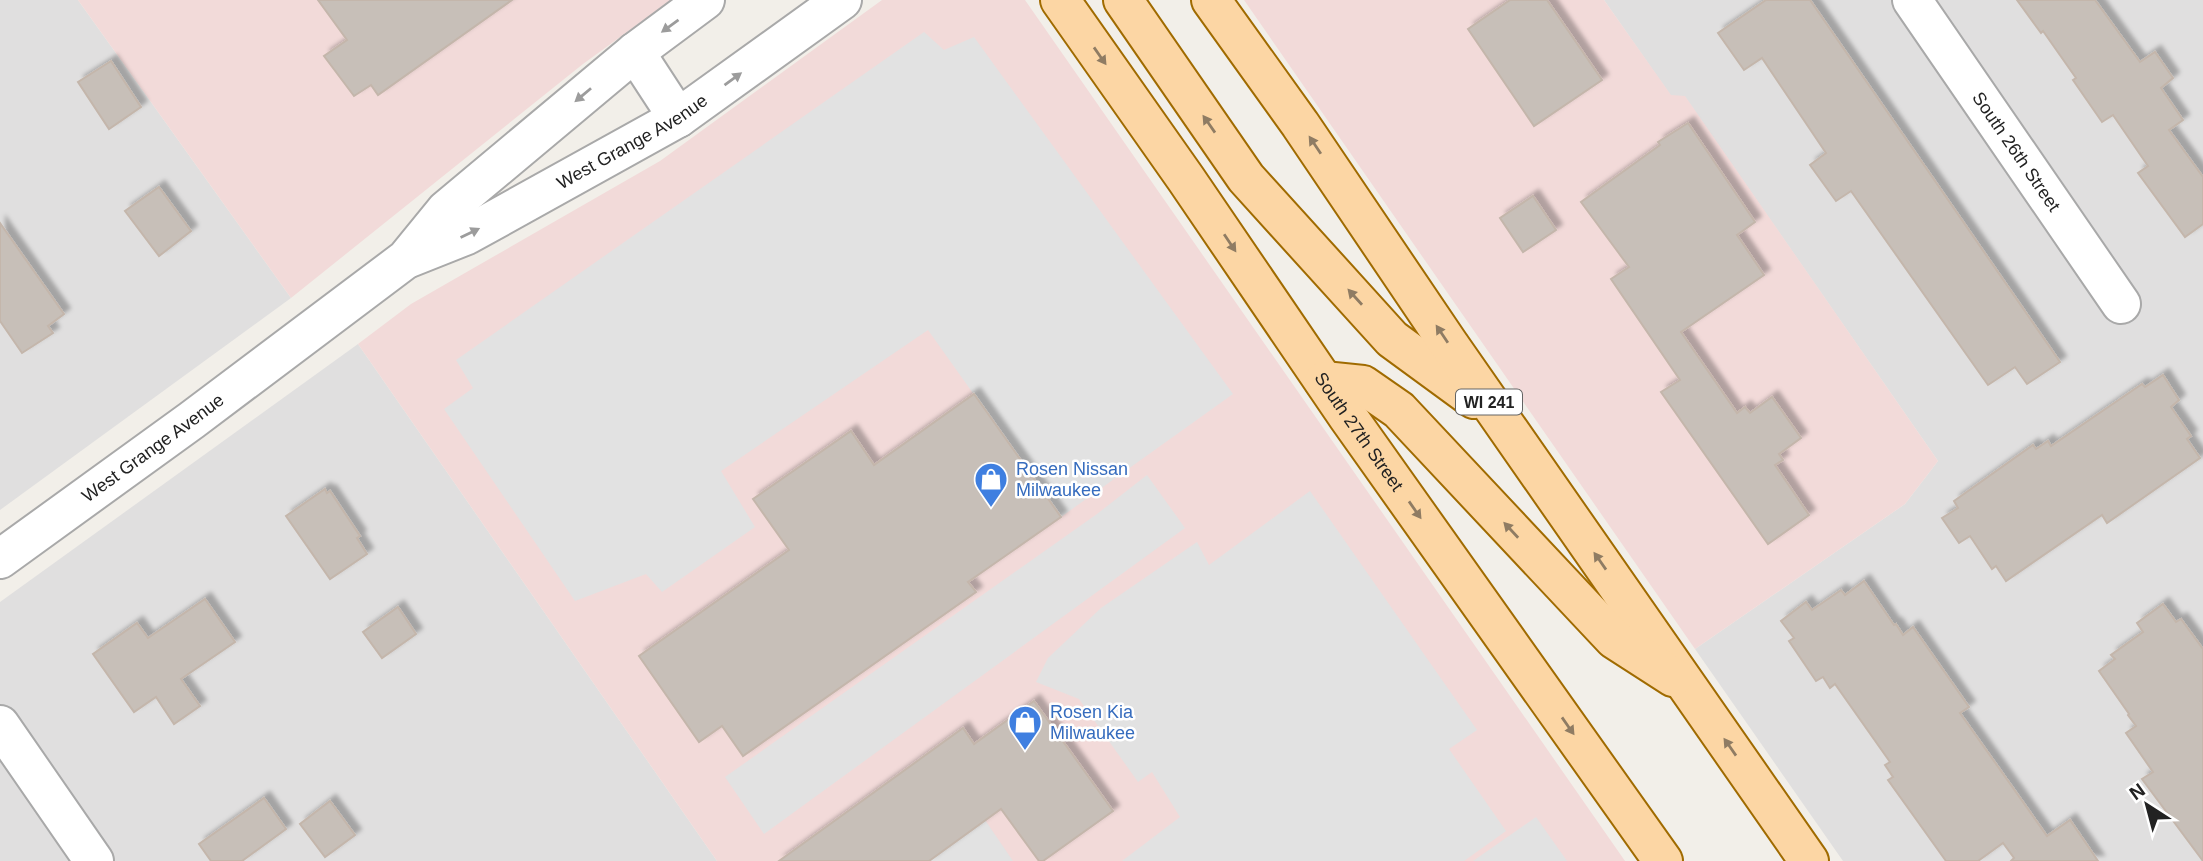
<svg xmlns="http://www.w3.org/2000/svg" width="2203" height="861" font-family="Arial,sans-serif">
<style>
.residential{fill:#e0dfdf}
.commercial{fill:#f2dad9}
.parking{fill:#e2e2e2}
.building{fill:#c7bfb8;stroke:#c4b6ab;stroke-width:2;filter:url(#shadow)}
.lines{fill:none;stroke-linecap:round;stroke-linejoin:round}
.minor-casing{stroke:#a9a9a9;stroke-width:42}
.major-casing{stroke:#a06b00;stroke-width:42}
.minor{stroke:#fff;stroke-width:38}
.major{stroke:#fcd6a4;stroke-width:38}
.oneway{fill:#9c9c9c}
.oneway2{fill:#8f7c63}
.labels{text-anchor:middle;stroke-width:5;stroke-linejoin:round;paint-order:stroke}
.shield{fill:#fff;stroke:#646464;stroke-width:2}
.shield-label{font-size:16px;font-weight:bold;fill:#222}
.street-label{font-size:18px;fill:#222;stroke:#fff}
.shop-label{font-size:18px;fill:#366cbe;stroke:#fff;text-anchor:start}
</style>
<defs>
<filter id="shadow"><feDropShadow dx="6" dy="-6" stdDeviation="2" flood-color="#0004"/></filter>
</defs>
<rect width="100%" height="100%" fill="#f2efe9"/>
<!-- residential -->
<g class="residential">
<path d="M 0,0 L 78,0 L 291,298 L 0,510 Z"/>
<path d="M 1604,0 L 2203,0 L 2203,861 L 1843,861 L 1695,649 L 1905,504 L 1938,461 L 1685,97 L 1671,96 Z"/>
<path d="M 358,344 L 717,861 L 0,861 L 0,602 Z"/>
</g>
<!-- commercial -->
<g class="commercial">
<path d="M 78,0 L 671,0 L 583,64 L 291,298 Z"/>
<path d="M 882,0 L 1025,0 L 1625,861 L 717,861 L 358,344 L 411,304 L 660,161 Z"/>
<path d="M 1244,0 L 1604,0 L 1671,95 L 1685,96 L 1938,461 L 1905,504 L 1695,649 Z"/>
</g>
<!-- parking -->
<g class="parking">
<path d="M 924,32 L 944,50 L 974,37 L 1233,394 L 1061,517 L 928,330 L 721,471 L 755,527 L 662,592 L 646,574 L 575,601 L 444,409 L 473,388 L 456,360 Z"/>
<path d="M 1147,475 L 1185,528 L 764,834 L 725,777 L 1097,514 Z"/>
<path d="M 1310,491 L 1477,730 L 1449,749 L 1506,831 L 1464,861 L 1122,861 L 1180,817 L 1152,772 L 1138,782 L 1079,699 L 1036,682 L 1048,658 L 1101,608 L 1197,542 L 1209,565 Z"/>
<path d="M 1536,817 L 1567,861 L 1473,861 Z"/>
<path d="M 985,820 L 1013,861 L 929,861 Z"/>
</g>
<!-- building -->
<g class="building">
<path d="M 318,0 L 512,0 L 378,95 L 371,85 L 354,96 L 324,56 L 347,40 Z"/>
<path d="M 1510,0 L 1547,0 L 1602,80 L 1534,126 L 1468,29 Z"/>
<path d="M 1766,0 L 1810,0 L 2060,362 L 2027,384 L 2015,367 L 1988,385 L 1851,191 L 1836,201 L 1810,165 L 1826,153 L 1762,58 L 1744,70 L 1718,33 Z"/>
<path d="M 2017,0 L 2095,0 L 2140,62 L 2155,52 L 2173,78 L 2161,88 L 2183,120 L 2169,130 L 2203,177 L 2203,224 L 2185,237 L 2138,173 L 2148,166 L 2113,115 L 2102,122 L 2073,80 L 2076,78 L 2043,31 L 2041,33 Z"/>
<path d="M 111,61 L 141,107 L 109,129 L 78,82 Z"/>
<path d="M 1688,123 L 1755,222 L 1737,235 L 1764,275 L 1681,332 L 1737,413 L 1745,407 L 1750,413 L 1772,397 L 1801,438 L 1779,454 L 1783,460 L 1775,465 L 1809,515 L 1768,544 L 1661,392 L 1680,380 L 1611,279 L 1629,267 L 1581,202 L 1660,145 L 1658,142 Z"/>
<path d="M 159,187 L 191,231 L 159,256 L 125,211 Z"/>
<path d="M 1533,196 L 1556,230 L 1523,252 L 1500,218 Z"/>
<path d="M 0,223 L 64,314 L 48,326 L 53,333 L 22,353 L 0,321 Z"/>
<path d="M 2163,375 L 2179,400 L 2171,407 L 2191,436 L 2187,439 L 2200,458 L 2107,523 L 2102,515 L 2006,581 L 1996,566 L 1992,569 L 1970,536 L 1959,543 L 1942,518 L 1958,508 L 1954,501 L 2033,445 L 2036,449 L 2048,441 L 2051,446 L 2142,384 L 2145,387 Z"/>
<path d="M 974,394 L 1061,517 L 968,582 L 976,592 L 743,756 L 722,726 L 699,742 L 639,656 L 789,550 L 753,499 L 851,431 L 874,465 Z"/>
<path d="M 325,489 L 327,493 L 330,491 L 360,536 L 357,538 L 367,554 L 330,579 L 286,516 Z"/>
<path d="M 1864,581 L 1894,625 L 1896,624 L 1903,635 L 1913,627 L 1969,707 L 1960,713 L 2047,836 L 2070,820 L 2098,861 L 2011,861 L 2014,858 L 2003,843 L 1978,861 L 1946,861 L 1888,780 L 1893,777 L 1885,765 L 1890,762 L 1835,684 L 1830,688 L 1823,677 L 1816,681 L 1789,641 L 1794,638 L 1781,621 L 1806,602 L 1812,610 L 1841,590 L 1845,595 Z"/>
<path d="M 205,599 L 235,642 L 181,679 L 200,706 L 174,724 L 156,697 L 134,712 L 93,654 L 137,623 L 148,638 Z"/>
<path d="M 2163,604 L 2176,622 L 2181,619 L 2203,649 L 2203,861 L 2142,779 L 2153,772 L 2126,733 L 2136,726 L 2128,715 L 2129,714 L 2099,671 L 2115,659 L 2111,655 L 2143,632 L 2137,623 Z"/>
<path d="M 398,607 L 416,634 L 382,658 L 363,632 Z"/>
<path d="M 1034,701 L 1113,811 L 1043,861 L 1039,861 L 1001,809 L 929,861 L 779,861 L 963,728 L 974,744 Z"/>
<path d="M 264,798 L 286,829 L 242,861 L 211,861 L 199,844 Z"/>
<path d="M 330,801 L 355,835 L 325,857 L 300,824 Z"/>
</g>
<g class="lines">
<defs>
<g id="minor">
<path id="s1" d="M 1912,0 L 2121,304"/>
<path d="M 635,52 L 678,118"/>
<path id="s2" d="M 409,258 L 467,235 L 678,118 L 842,0"/>
<path id="s3" d="M 0,559 L 192,420 L 406,259 L 446,210 L 635,52 L 705,0"/>
<path d="M 0,725 L 94,861"/>
</g>
<g id="major">
<path id="s4" d="M 1060,0 L 1186,179 L 1348,417 L 1663,861"/>
<path d="M 1123,0 L 1246,178 L 1392,339 L 1474,399"/>
<path d="M 1211,0 L 1300,124 L 1448,343 L 1809,861"/>
<path d="M 1324,381 L 1363,385 L 1399,410 L 1614,639 L 1673,677"/>
</g>
</defs>
<!-- minor casing -->
<use href="#minor" class="minor-casing"/>
<!-- major casing -->
<use href="#major" class="major-casing"/>
<!-- minor -->
<use href="#minor" class="minor"/>
<!-- major -->
<use href="#major" class="major"/>
</g>
<!-- one-way arrows -->
<defs><path id="oneway-solid" d="M-6-.8H1V-3.2L6.5 0L1 3.2V.8H-6Z" transform="scale(1.75)"/></defs>
<g class="oneway">
<use href="#oneway-solid" transform="translate(670 26) rotate(144)"/>
<use href="#oneway-solid" transform="translate(733 79) rotate(-36)"/>
<use href="#oneway-solid" transform="translate(583 95) rotate(140)"/>
<use href="#oneway-solid" transform="translate(470 233) rotate(-26)"/>
</g>
<g class="oneway2">
<use href="#oneway-solid" transform="translate(1100 56) rotate(55)"/>
<use href="#oneway-solid" transform="translate(1209 124) rotate(-125)"/>
<use href="#oneway-solid" transform="translate(1315 145) rotate(-124)"/>
<use href="#oneway-solid" transform="translate(1230 243) rotate(56)"/>
<use href="#oneway-solid" transform="translate(1355 297) rotate(-132)"/>
<use href="#oneway-solid" transform="translate(1442 334) rotate(-124)"/>
<use href="#oneway-solid" transform="translate(1415 510) rotate(55)"/>
<use href="#oneway-solid" transform="translate(1511 530) rotate(-133)"/>
<use href="#oneway-solid" transform="translate(1600 561) rotate(-125)"/>
<use href="#oneway-solid" transform="translate(1568 726) rotate(55)"/>
<use href="#oneway-solid" transform="translate(1730 747) rotate(-125)"/>
</g>
<!-- icons -->
<defs>
<symbol id="shop-pin" viewBox="-11 -11 22 30"><path d="M0 17L-7.5 6A9.5 9.5 0 1 1 7.5 6Z" fill="#3f7fe0" stroke="#fff"/><path d="M-5-2.5h2.3a2.7 3.5 0 0 1 5.4 0H5L5.5 6h-11ZM-1.5-2.5h3a1.5 2.3 0 0 0-3 0Z" fill="#fff"/></symbol>
</defs>
<g fill-rule="evenodd">
<use href="#shop-pin" x="972" y="460" width="38" height="52"/>
<use href="#shop-pin" x="1006" y="703" width="38" height="52"/>
</g>
<g class="labels">
<!-- shield labels -->
<rect class="shield" x="1456" y="389.5" width="66" height="25" rx="5"/>
<g class="shield-label">
<text x="1489" y="408">WI 241</text>
</g>
<!-- street labels -->
<g class="street-label">
<text dy="6" stroke="none"><textPath href="#s2" startOffset="252">West Grange Avenue</textPath></text>
<text dy="6" stroke="none"><textPath href="#s1" startOffset="184">South 26th Street</textPath></text>
<text dy="6" stroke="none"><textPath href="#s4" startOffset="525">South 27th Street</textPath></text>
<text dy="6" stroke="none"><textPath href="#s3" startOffset="189">West Grange Avenue</textPath></text>
</g>
<!-- shop labels -->
<g class="shop-label">
<text x="1016" y="475">Rosen Nissan<tspan x="1016" dy="21">Milwaukee</tspan></text>
<text x="1050" y="718">Rosen Kia<tspan x="1050" dy="21">Milwaukee</tspan></text>
</g>
</g>
<!-- north arrow -->
<g transform="translate(2147 805) rotate(324)" stroke="#ffffff" stroke-width="5" paint-order="stroke">
<path d="M0-5L12 26L0 18L-12 26Z" fill="#222222"/>
<text y="-10" font-size="19" font-weight="bold" text-anchor="middle" fill="#222222">N</text>
</g>
</svg>
